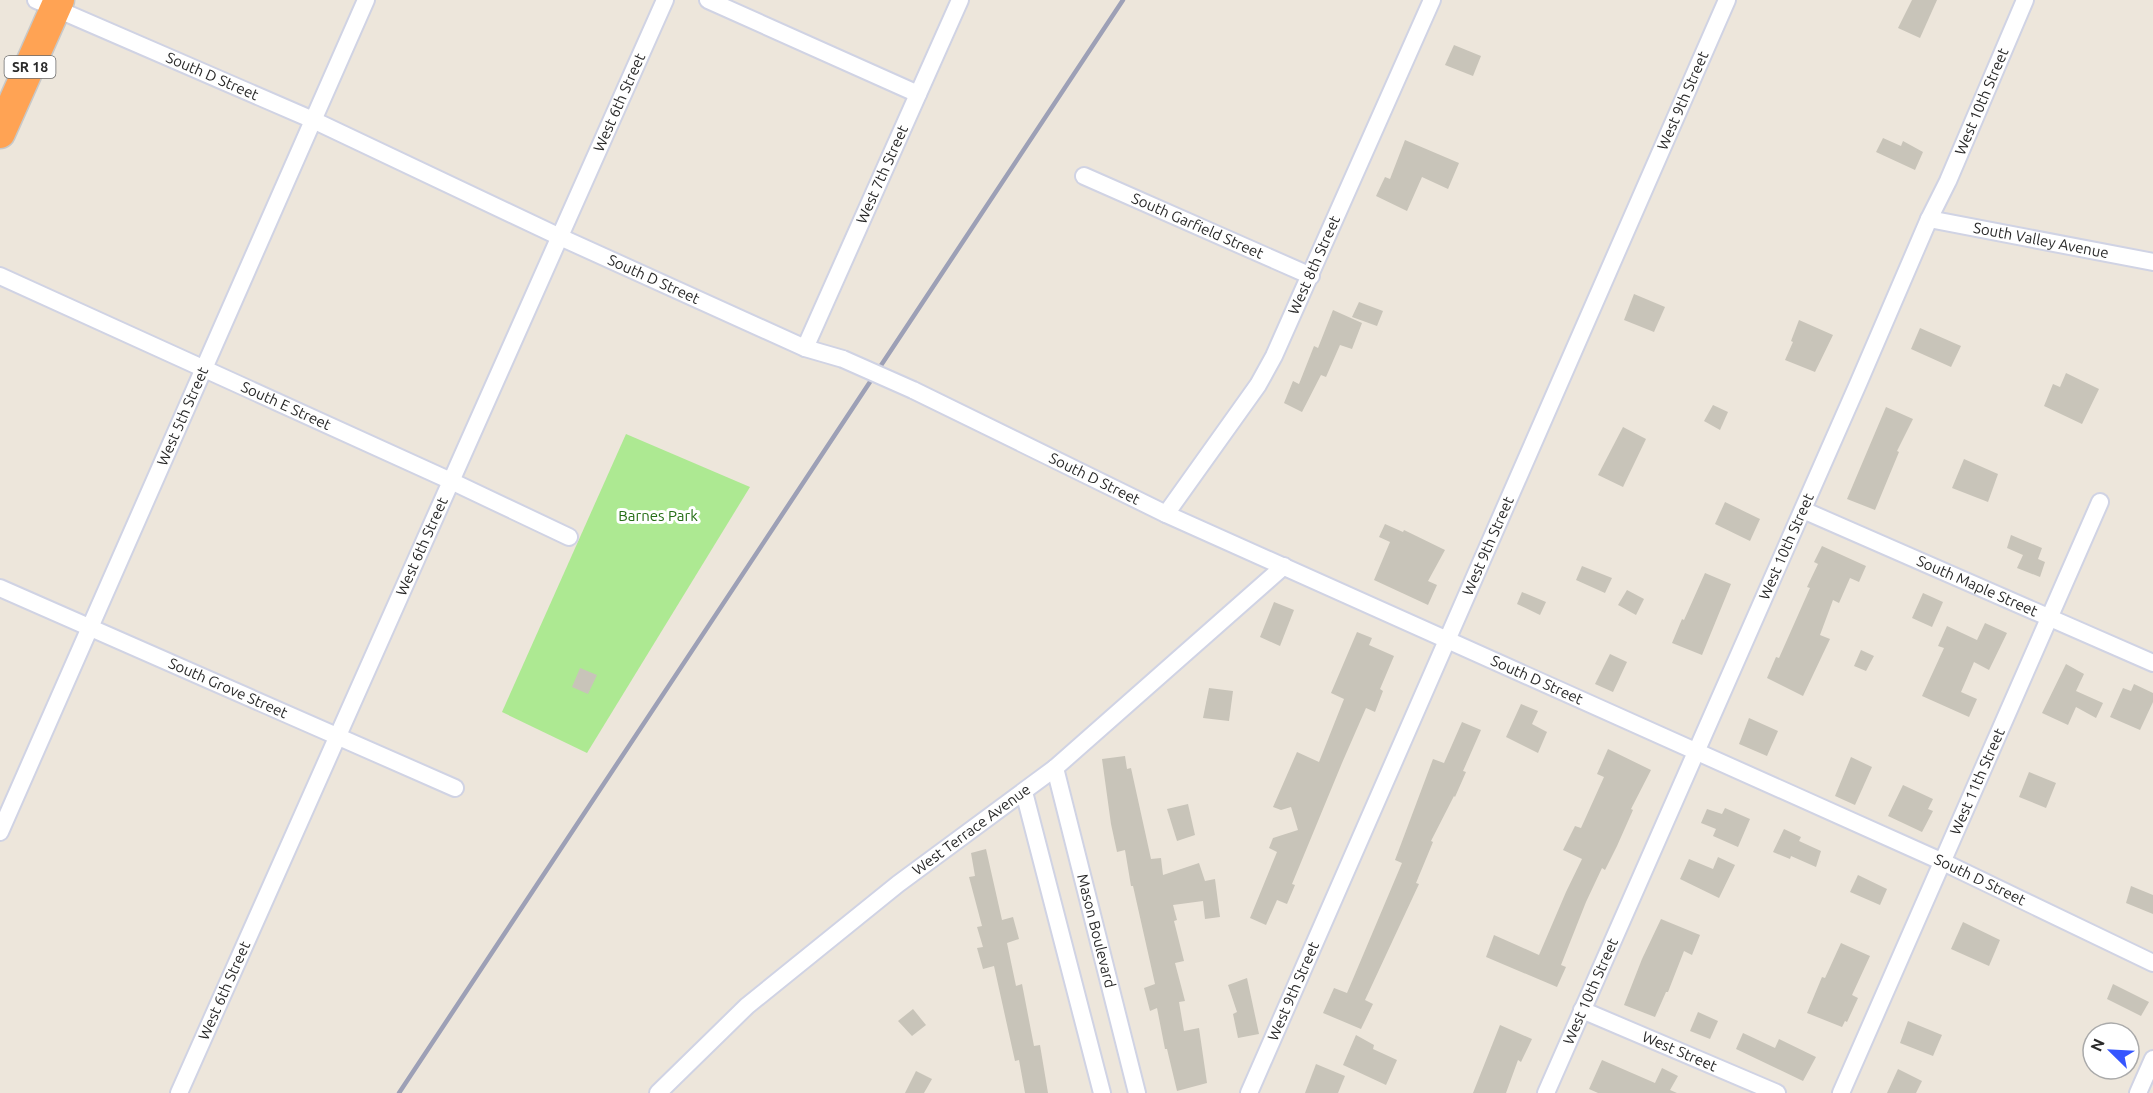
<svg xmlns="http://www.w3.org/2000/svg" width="2153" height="1093" font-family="Ubuntu,sans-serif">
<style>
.green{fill:#ade992}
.building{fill:#c8c4b9}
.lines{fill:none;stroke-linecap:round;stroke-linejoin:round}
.street-casing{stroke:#d0d3e4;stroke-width:20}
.highway-casing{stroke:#c8c8c8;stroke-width:33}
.street{stroke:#fff;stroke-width:16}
.highway{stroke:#ffa354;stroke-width:30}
.rail{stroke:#9da0b6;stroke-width:4.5}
.street-bridge-casing{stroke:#d0d3e4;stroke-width:20;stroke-linecap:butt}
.street-bridge{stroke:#fff;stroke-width:16}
.labels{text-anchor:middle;stroke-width:6;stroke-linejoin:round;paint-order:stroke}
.shield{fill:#fff;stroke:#6a6a6a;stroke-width:1.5}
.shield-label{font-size:14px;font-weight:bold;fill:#2a2a2a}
.street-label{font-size:15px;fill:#2a2a2a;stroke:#fff}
.park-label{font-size:15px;fill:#246d14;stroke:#fff}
</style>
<rect width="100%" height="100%" fill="#ede6db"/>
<!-- green -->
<path class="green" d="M 626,434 L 750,487 L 587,753 L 502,712 Z"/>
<!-- building -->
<g class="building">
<path d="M 1912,0 L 1937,0 L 1920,38 L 1898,28 Z"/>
<path d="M 1454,45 L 1481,56 L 1473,76 L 1445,65 Z"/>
<path d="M 1883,138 L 1901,146 L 1903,141 L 1923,152 L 1915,170 L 1876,152 Z"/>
<path d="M 1405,140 L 1459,163 L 1448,189 L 1422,177 L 1407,211 L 1376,196 L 1385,177 L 1390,179 Z"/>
<path d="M 1634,294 L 1665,307 L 1654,332 L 1624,320 Z"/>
<path d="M 1359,302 L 1383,311 L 1377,326 L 1352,317 Z"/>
<path d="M 1333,310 L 1362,323 L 1352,349 L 1340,345 L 1326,377 L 1321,375 L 1302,412 L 1284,403 L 1293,381 L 1299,384 L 1314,346 L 1318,348 Z"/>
<path d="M 1799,320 L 1833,335 L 1815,372 L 1785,360 L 1793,342 L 1791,341 Z"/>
<path d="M 1920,328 L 1961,346 L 1951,367 L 1911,349 Z"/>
<path d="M 2066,373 L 2099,389 L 2082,424 L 2044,406 L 2053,384 L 2060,387 Z"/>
<path d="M 1713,405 L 1728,412 L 1720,430 L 1704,421 Z"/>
<path d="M 1886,407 L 1913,419 L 1897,451 L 1899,452 L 1875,510 L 1847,499 Z"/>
<path d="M 1623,427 L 1646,439 L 1623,487 L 1598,475 Z"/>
<path d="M 1964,459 L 1998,474 L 1988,502 L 1952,488 Z"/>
<path d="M 1725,502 L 1760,519 L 1750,541 L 1715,524 Z"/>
<path d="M 1385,524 L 1403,532 L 1404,530 L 1445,550 L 1428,581 L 1437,585 L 1428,605 L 1374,580 L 1390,542 L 1379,537 Z"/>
<path d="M 2011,535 L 2042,548 L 2038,559 L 2045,562 L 2040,577 L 2017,568 L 2023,555 L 2007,548 Z"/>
<path d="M 1822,546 L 1866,566 L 1859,582 L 1850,578 L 1839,603 L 1833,600 L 1820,635 L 1830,639 L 1803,696 L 1767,678 L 1776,657 L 1779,658 L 1810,588 L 1807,587 L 1818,564 L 1814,562 Z"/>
<path d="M 1582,566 L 1612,578 L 1605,593 L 1576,580 Z"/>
<path d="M 1705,573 L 1731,584 L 1702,655 L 1672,643 L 1682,619 L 1684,620 Z"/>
<path d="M 1627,590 L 1644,599 L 1636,615 L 1618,605 Z"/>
<path d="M 1522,592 L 1546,602 L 1540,615 L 1517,604 Z"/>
<path d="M 1923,593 L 1943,602 L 1932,627 L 1912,618 Z"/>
<path d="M 1274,602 L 1294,610 L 1280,646 L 1260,637 Z"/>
<path d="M 1985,623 L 2007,633 L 1989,670 L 1974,662 L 1961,692 L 1977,699 L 1969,717 L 1922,696 L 1944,648 L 1938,646 L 1947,626 L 1977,640 Z"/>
<path d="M 1357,632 L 1372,638 L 1369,645 L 1394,656 L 1380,689 L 1383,691 L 1375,712 L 1366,708 L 1342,763 L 1292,884 L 1295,885 L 1287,904 L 1277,900 L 1266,925 L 1250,918 L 1277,852 L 1269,848 L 1273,838 L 1298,830 L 1291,807 L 1281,810 L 1273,807 L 1297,752 L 1319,762 L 1344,699 L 1331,693 Z"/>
<path d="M 1861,650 L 1874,656 L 1866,671 L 1854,666 Z"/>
<path d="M 1610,654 L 1627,662 L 1613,692 L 1595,684 Z"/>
<path d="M 2066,664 L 2084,674 L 2076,691 L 2103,703 L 2096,718 L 2076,707 L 2068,725 L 2042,713 Z"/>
<path d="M 580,668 L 597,675 L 588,694 L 572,687 Z"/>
<path d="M 2134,684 L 2153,693 L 2153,702 L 2140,730 L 2110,717 L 2123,688 L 2131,691 Z"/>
<path d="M 1209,688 L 1233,691 L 1229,721 L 1203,718 Z"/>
<path d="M 1521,704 L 1538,711 L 1532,724 L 1547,732 L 1538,753 L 1506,737 Z"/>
<path d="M 1749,718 L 1778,731 L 1767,756 L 1739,744 Z"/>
<path d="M 1462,722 L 1481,730 L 1463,771 L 1466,772 L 1455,797 L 1454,796 L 1431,841 L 1433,842 L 1416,883 L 1419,884 L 1365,1000 L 1373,1004 L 1361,1029 L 1323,1013 L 1334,988 L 1347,993 L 1402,863 L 1395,860 L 1433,759 L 1444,763 Z"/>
<path d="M 1608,749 L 1651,770 L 1631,809 L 1633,810 L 1617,846 L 1605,870 L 1602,868 L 1586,902 L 1561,965 L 1566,967 L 1557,987 L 1486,957 L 1494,935 L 1539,955 L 1566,892 L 1582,859 L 1563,850 L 1575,826 L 1581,828 L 1604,777 L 1597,774 Z"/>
<path d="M 1125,756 L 1127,769 L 1131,768 L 1151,859 L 1161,858 L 1163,875 L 1199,863 L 1205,881 L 1215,879 L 1220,917 L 1205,919 L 1203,901 L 1173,905 L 1177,920 L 1174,921 L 1184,961 L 1175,963 L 1185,1001 L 1179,1002 L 1184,1031 L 1199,1028 L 1207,1083 L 1177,1091 L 1167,1049 L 1165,1049 L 1157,1008 L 1150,1011 L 1144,988 L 1155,984 L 1133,886 L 1131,886 L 1125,850 L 1117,852 L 1111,824 L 1102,759 Z"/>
<path d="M 1851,757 L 1872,767 L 1855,805 L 1835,796 Z"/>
<path d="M 2029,772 L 2056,783 L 2046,808 L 2019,797 Z"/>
<path d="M 1903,785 L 1933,799 L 1928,809 L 1933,811 L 1922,832 L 1888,816 Z"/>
<path d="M 1188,804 L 1195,835 L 1177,841 L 1167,809 Z"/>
<path d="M 1725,808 L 1750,819 L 1738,847 L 1713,836 L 1716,829 L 1701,823 L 1707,809 L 1722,814 Z"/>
<path d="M 1784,829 L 1801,837 L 1799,841 L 1821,851 L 1816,867 L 1791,856 L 1790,859 L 1773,852 Z"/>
<path d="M 986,849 L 1002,920 L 1013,917 L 1019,939 L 1007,943 L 1016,986 L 1022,984 L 1034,1046 L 1040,1045 L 1048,1093 L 1025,1093 L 1019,1060 L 1015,1061 L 994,966 L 983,969 L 977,948 L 983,947 L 977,927 L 982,926 L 969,877 L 975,876 L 971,853 Z"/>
<path d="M 1718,857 L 1735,865 L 1719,898 L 1680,879 L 1689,859 L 1713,869 Z"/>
<path d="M 1858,875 L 1887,889 L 1880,905 L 1850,892 Z"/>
<path d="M 2131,886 L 2153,895 L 2153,914 L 2126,903 Z"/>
<path d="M 1661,919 L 1700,935 L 1692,955 L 1684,951 L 1668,992 L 1666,992 L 1655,1017 L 1624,1005 L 1642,959 Z"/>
<path d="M 1963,922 L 2000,940 L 1989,966 L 1951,949 Z"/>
<path d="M 1841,943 L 1870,956 L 1852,995 L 1858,998 L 1847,1022 L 1845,1021 L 1842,1027 L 1807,1013 L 1822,977 L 1825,978 Z"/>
<path d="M 1247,978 L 1259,1034 L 1238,1038 L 1233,1014 L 1237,1012 L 1228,985 Z"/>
<path d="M 2113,984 L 2149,1002 L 2141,1016 L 2107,999 Z"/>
<path d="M 913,1009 L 926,1025 L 912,1036 L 898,1021 Z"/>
<path d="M 1698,1012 L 1718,1021 L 1710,1039 L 1690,1031 Z"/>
<path d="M 1908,1021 L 1942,1035 L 1933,1056 L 1900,1043 Z"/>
<path d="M 1500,1025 L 1532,1039 L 1521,1062 L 1518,1060 L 1506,1093 L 1473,1093 Z"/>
<path d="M 1743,1033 L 1775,1048 L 1779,1039 L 1816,1057 L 1803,1081 L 1736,1049 Z"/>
<path d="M 1356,1035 L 1374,1045 L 1373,1049 L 1397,1060 L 1386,1085 L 1343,1065 Z"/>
<path d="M 1602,1060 L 1655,1083 L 1662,1068 L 1678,1076 L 1670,1090 L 1677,1093 L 1598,1093 L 1589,1089 Z"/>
<path d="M 1316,1064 L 1345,1076 L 1338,1093 L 1305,1093 Z"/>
<path d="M 1898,1069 L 1922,1081 L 1916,1093 L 1887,1093 Z"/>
<path d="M 916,1071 L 932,1079 L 924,1093 L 905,1093 Z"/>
</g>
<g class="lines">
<defs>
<g id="street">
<path id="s1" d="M 36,0 L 313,120 L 560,237 L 805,348 L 843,359"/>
<path d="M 708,0 L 918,94"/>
<path id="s2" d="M 1084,176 L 1311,276"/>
<path id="s3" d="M 1929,219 L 2153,262"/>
<path id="s4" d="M 0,276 L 451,481 L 569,537"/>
<path id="s5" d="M 805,348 L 960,0"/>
<path id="s6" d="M 913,390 L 1166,514 L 1943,862 L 2153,963"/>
<path id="s7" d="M 1803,510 L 2153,663"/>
<path id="s8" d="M 1166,514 L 1258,385 L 1274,356 L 1432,0"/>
<path id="s9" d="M 0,588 L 455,788"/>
<path id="s10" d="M 1055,768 L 1137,1093"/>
<path d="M 1024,792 L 1102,1093"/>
<path id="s11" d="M 0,832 L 366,0"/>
<path id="s12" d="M 1582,1010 L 1777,1093"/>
<path id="s13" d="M 179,1093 L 665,0"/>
<path id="s14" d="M 658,1093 L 747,1006 L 898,884 L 1055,768 L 1284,566"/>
<path id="s15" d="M 1249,1093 L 1727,0"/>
<path id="s16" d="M 1546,1093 L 1858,384 L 1929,219 L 1948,181 L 2025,0"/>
<path id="s17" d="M 1841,1093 L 2100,502"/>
<path d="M 2138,1093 L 2153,1059"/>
</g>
<path id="highway" d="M 0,133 L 59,0"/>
</defs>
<!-- street casing -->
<use href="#street" class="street-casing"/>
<!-- highway casing -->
<use href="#highway" class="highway-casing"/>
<!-- street -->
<use href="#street" class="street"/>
<!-- highway -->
<use href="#highway" class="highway"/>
<!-- rail -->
<path class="rail" d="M 399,1093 L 1123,0"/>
<defs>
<path id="street-bridge" d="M 843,359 L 913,390"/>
</defs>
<!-- street-bridge casing -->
<use href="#street-bridge" class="street-bridge-casing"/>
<!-- street-bridge -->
<use href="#street-bridge" class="street-bridge"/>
</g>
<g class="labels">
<!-- shield labels -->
<rect class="shield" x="4.5" y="56" width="51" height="22" rx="4.5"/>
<g class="shield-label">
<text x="30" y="72">SR 18</text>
</g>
<!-- street labels -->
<g class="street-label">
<text dy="5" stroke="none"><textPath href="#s1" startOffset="192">South D Street</textPath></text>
<text dy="5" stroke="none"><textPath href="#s15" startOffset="1083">West 9th Street</textPath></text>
<text dy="5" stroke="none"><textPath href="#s16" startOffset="1083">West 10th Street</textPath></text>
<text dy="5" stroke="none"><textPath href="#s13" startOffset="1084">West 6th Street</textPath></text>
<text dy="5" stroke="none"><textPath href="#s5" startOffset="190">West 7th Street</textPath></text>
<text dy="5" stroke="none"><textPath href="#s2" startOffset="124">South Garfield Street</textPath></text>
<text dy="5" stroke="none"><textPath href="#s3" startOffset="114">South Valley Avenue</textPath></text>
<text dy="5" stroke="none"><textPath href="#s8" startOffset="291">West 8th Street</textPath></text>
<text dy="5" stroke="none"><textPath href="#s1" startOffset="678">South D Street</textPath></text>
<text dy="5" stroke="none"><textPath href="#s4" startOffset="314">South E Street</textPath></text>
<text dy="5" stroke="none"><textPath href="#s11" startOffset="454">West 5th Street</textPath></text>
<text dy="5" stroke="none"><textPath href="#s6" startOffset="202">South D Street</textPath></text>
<text dy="5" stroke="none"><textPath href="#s13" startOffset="598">West 6th Street</textPath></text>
<text dy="5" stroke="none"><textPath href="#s15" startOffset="597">West 9th Street</textPath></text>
<text dy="5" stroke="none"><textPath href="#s16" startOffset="597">West 10th Street</textPath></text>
<text dy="5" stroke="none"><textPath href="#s7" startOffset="190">South Maple Street</textPath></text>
<text dy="5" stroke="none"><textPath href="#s6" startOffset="688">South D Street</textPath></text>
<text dy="5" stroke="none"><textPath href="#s9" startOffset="249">South Grove Street</textPath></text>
<text dy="5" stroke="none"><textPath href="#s17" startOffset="340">West 11th Street</textPath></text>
<text dy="5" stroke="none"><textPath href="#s14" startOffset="410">West Terrace Avenue</textPath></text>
<text dy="5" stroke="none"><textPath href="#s6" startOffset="1174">South D Street</textPath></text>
<text dy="5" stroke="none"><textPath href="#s10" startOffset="168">Mason Boulevard</textPath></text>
<text dy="5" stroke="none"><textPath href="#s13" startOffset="112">West 6th Street</textPath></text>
<text dy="5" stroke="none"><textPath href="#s15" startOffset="111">West 9th Street</textPath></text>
<text dy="5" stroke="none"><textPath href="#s16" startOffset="111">West 10th Street</textPath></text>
<text dy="5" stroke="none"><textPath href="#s12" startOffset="106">West Street</textPath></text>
</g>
<!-- park labels -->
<g class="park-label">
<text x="658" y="521">Barnes Park</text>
</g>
</g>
<!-- north arrow -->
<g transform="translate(2111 1051) rotate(294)"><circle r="28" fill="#ffffff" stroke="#aaaaaa" stroke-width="1.5"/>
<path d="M0-4.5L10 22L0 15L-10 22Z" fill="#3656ff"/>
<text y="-9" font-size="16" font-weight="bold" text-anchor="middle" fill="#2a2a2a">N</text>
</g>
</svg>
